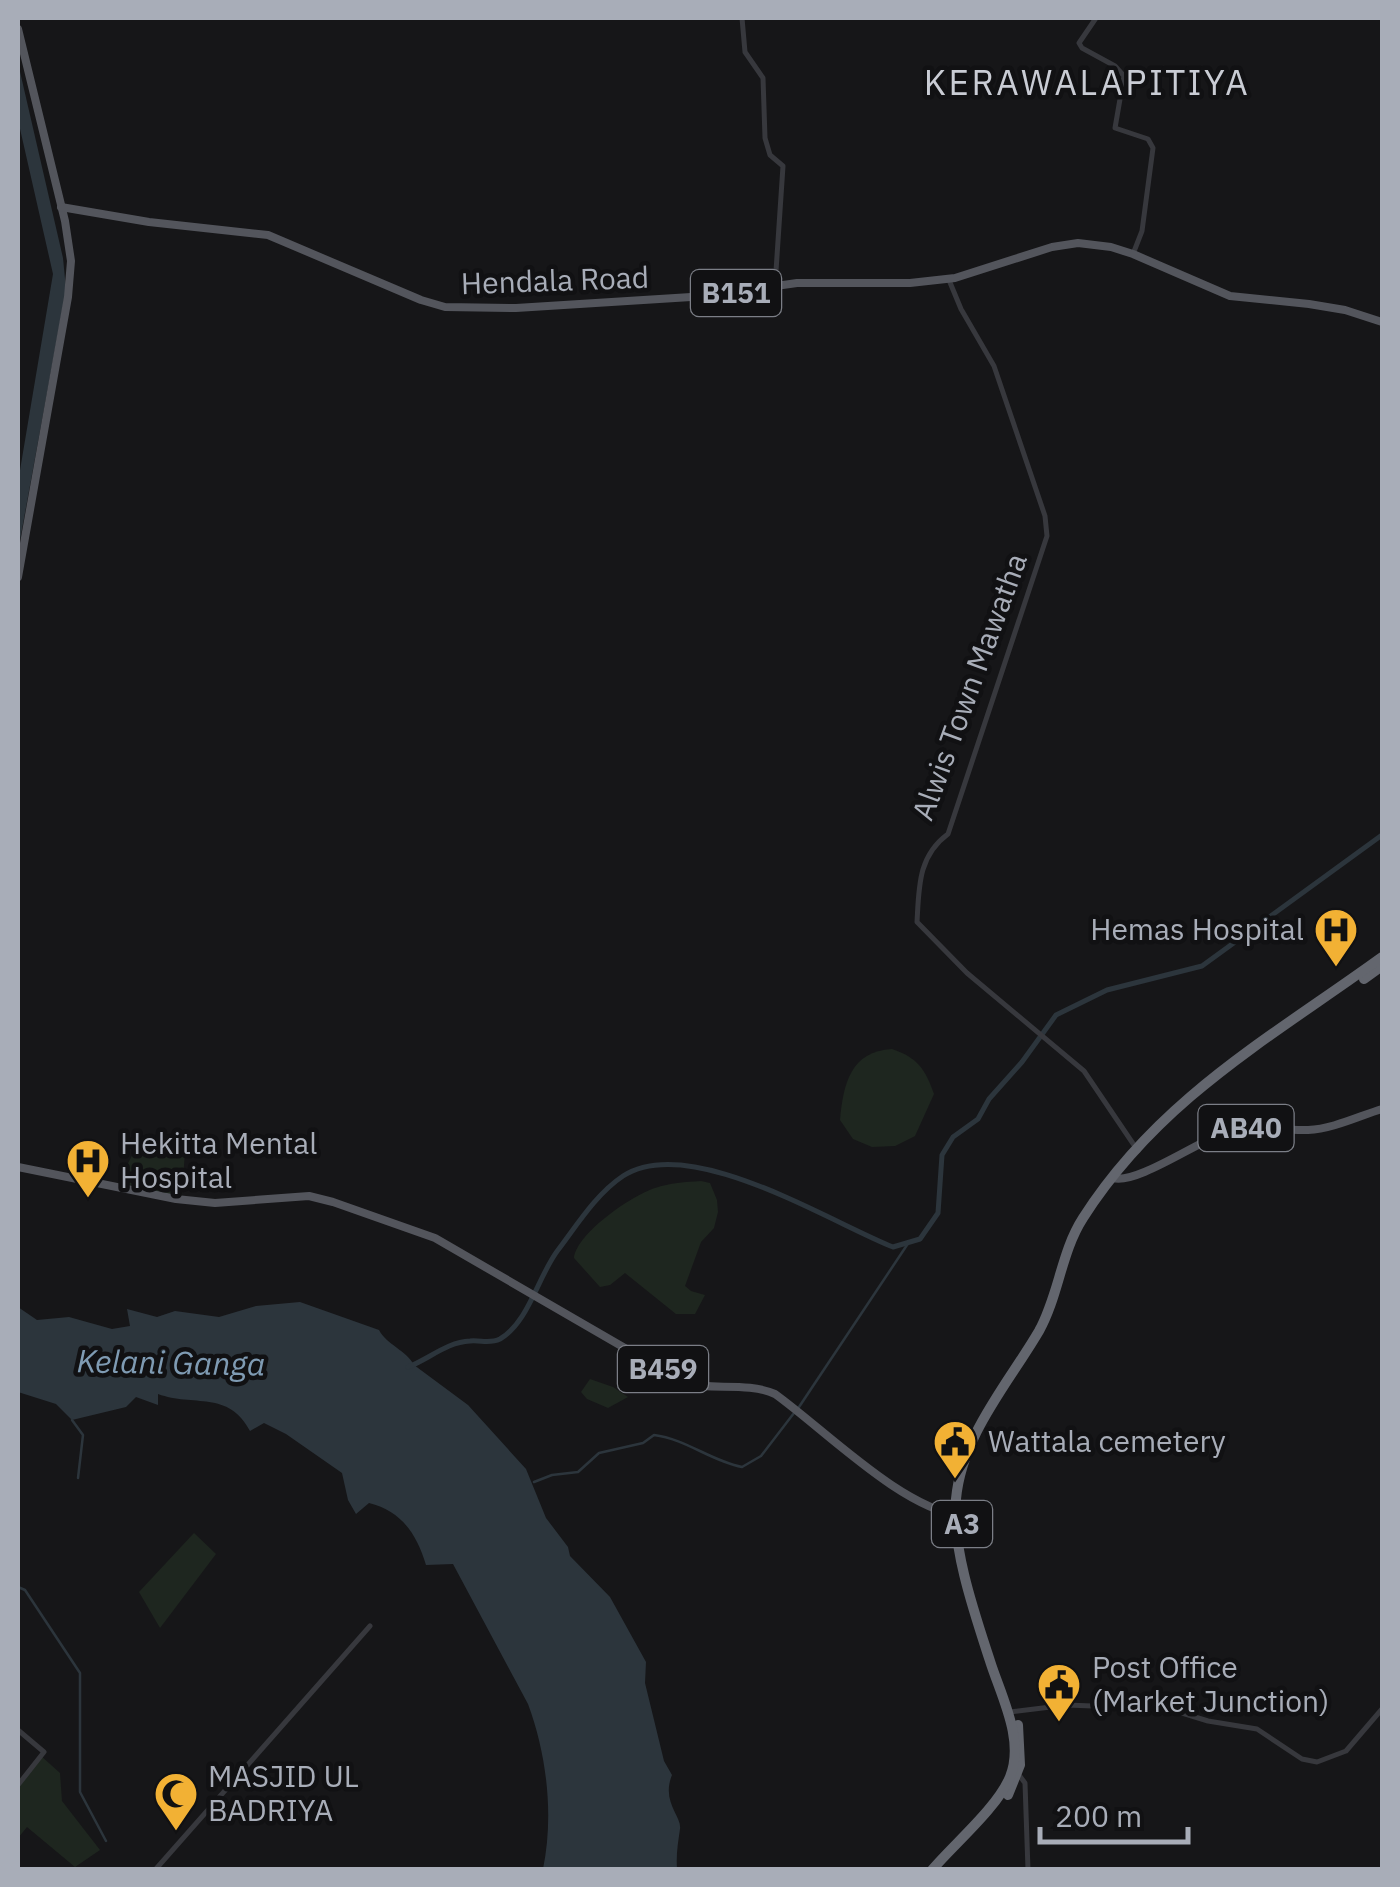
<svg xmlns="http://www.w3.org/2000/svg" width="1400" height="1887" font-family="'IBM Plex Sans',sans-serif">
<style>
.green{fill:#1e261f}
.water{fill:#2c353c}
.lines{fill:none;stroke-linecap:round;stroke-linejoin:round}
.stream{stroke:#2c353c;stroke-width:2.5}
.canal{stroke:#2c353c;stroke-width:5}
.minor{stroke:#37383d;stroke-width:5}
.major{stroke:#53555c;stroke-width:8}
.highway{stroke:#63666e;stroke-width:10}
.labels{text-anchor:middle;stroke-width:9;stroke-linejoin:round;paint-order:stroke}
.shield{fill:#111113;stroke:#7b7e86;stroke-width:2.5}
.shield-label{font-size:28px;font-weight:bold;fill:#a8adb8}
.street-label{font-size:30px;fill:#a8adb8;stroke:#111113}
.poi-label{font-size:30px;fill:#a8adb8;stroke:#111113;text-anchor:start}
.water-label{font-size:32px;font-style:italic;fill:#7f9bb3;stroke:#111113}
.quarter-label{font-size:35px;letter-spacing:2.5px;fill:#c9ccd4;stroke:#111113}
</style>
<rect width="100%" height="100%" fill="#161618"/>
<!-- green -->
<g class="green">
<path d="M 892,1049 C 918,1058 925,1069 934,1094 L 915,1136 L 895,1146 L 872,1147 L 853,1139 L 840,1120 C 843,1084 851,1051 892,1049 Z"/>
<path d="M 139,1141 L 185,1151 L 182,1196 L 117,1186 Z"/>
<path d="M 701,1181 L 710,1183 L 717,1200 L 718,1212 L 714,1228 L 701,1242 L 685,1286 L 691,1291 L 705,1295 L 695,1314 L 676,1314 L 625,1273 L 610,1285 L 600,1287 L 574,1258 C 577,1233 631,1196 655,1188 C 670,1183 685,1182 701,1181 Z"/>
<path d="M 590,1379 L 613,1387 L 628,1397 L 608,1408 L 587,1399 L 581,1392 Z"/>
<path d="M 194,1533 L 216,1554 L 160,1628 L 139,1592 Z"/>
<path d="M 41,1756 L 60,1773 L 62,1801 L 100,1850 L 75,1867 L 27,1827 L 18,1838 L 18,1788 Z"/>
</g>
<!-- water -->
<g class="water">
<path d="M 18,63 L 63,258 L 66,289 L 18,551 L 18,482 L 53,274 L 18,120 Z"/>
<path d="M 300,1302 L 379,1330 C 387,1345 406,1350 414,1365 L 468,1405 L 526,1469 L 546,1518 L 568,1547 L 570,1556 L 610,1597 L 646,1662 L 645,1683 L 664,1761 L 672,1775 C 661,1802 682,1816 680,1829 C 678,1843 676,1854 677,1869 L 543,1869 C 554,1816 547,1755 528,1704 L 453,1564 L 426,1565 C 417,1535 402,1511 369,1503 L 356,1514 L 348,1500 L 342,1473 L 286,1434 L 264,1423 L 250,1431 C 229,1390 193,1407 158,1394 L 158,1405 L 136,1397 L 126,1407 L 72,1420 L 56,1404 L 18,1392 L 18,1307 L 37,1320 L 69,1317 L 112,1329 L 130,1326 L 127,1309 L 157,1317 L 175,1311 L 219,1317 L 256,1306 Z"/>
</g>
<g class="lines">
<!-- stream -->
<g class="stream">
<path d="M 799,1407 L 909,1242"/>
<path d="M 72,1420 L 83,1435 L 78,1478"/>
<path d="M 534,1482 L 552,1475 L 578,1472 L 599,1453 L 643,1443 L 654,1435 C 686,1439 711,1461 742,1467 L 761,1456 L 794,1413"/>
<path d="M 18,1587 L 25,1590 L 80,1673 L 80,1792 L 106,1841"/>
</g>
<!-- canal -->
<path class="canal" d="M 408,1367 C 429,1359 447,1342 470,1341 C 481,1340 490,1344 500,1339 C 529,1322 538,1276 558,1250 C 577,1225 596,1194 623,1176 C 689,1133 828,1221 893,1247 L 920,1239 L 938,1213 L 942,1155 L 953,1137 L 978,1119 L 989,1099 L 1022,1062 L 1056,1015 L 1107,990 L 1202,966 L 1382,835"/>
<!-- minor -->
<g class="minor">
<path d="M 742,18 L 745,52 L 763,78 L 765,138 L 770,155 L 783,166 L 775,286"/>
<path d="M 1096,18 L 1079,43 L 1082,48 L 1115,66 L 1124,76 L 1115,128 L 1148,139 L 1153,148 L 1142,231 L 1133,254"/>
<path d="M 949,280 L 961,309 L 994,366 L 1045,516 L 1047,536 L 948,834 C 918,856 919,887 917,922 L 967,973 L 1084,1071 L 1138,1151"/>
<path d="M 1010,1712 L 1067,1705 L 1169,1709 L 1208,1721 L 1257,1729 L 1302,1759 L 1317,1762 L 1346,1751 L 1382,1709"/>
<path d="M 18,1730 L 44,1752 L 18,1785"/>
<path d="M 1019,1775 L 1025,1783 L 1028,1870"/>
<path d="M 155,1870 L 370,1626"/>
</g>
<!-- major -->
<g class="major">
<path d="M 18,29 L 65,221 L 71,261 L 68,297 L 18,577"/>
<path d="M 61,207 L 149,222 L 268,235 L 421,300 L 445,307 L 516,308 L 707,296 L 797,283 L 910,283 L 955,278 L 1052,247 L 1078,243 L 1111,247 L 1133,254 L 1230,296 L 1309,304 L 1345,310 L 1382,322"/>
<path d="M 18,1167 L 176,1199 L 215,1203 L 309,1196 L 333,1202 L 435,1238 L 687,1384 C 715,1390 748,1382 775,1394 C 824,1429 902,1509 962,1516"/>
<path d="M 1113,1178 C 1134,1185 1193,1145 1217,1136 C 1254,1122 1273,1131 1308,1130 C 1333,1129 1359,1116 1382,1109"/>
</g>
<!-- highway -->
<g class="highway">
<path d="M 1364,979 L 1382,966"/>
<path d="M 1008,1795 L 1020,1765 L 1018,1725"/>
<path d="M 932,1870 C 954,1844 997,1808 1010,1777 C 1025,1740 1001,1696 990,1661 C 975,1615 951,1546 956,1499 C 962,1435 1008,1384 1039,1331 C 1059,1295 1061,1252 1083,1218 C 1159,1099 1270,1038 1382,957"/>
</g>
</g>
<!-- icons -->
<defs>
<symbol id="hospital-pin" viewBox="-11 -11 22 30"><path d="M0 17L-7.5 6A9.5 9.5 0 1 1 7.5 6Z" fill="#f2b134" stroke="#111113"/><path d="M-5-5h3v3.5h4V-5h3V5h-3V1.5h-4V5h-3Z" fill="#111"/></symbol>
<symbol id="civic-pin" viewBox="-11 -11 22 30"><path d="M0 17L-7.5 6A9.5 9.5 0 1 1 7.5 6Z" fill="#f2b134" stroke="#111113"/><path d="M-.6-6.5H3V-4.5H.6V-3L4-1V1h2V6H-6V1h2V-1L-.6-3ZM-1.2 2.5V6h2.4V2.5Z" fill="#111"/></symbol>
<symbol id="mosque-pin" viewBox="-11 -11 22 30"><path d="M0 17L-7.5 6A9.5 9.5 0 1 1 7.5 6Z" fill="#f2b134" stroke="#111113"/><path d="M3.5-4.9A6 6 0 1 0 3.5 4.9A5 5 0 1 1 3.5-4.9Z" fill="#111"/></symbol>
</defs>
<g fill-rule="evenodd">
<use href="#hospital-pin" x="1311" y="905" width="50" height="68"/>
<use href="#hospital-pin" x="63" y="1136" width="50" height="68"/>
<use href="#civic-pin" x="930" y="1417" width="50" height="68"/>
<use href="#civic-pin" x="1034" y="1660" width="50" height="68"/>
<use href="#mosque-pin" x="151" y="1769" width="50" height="68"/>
</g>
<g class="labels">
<!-- shield labels -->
<g class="shield">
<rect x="691" y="270" width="90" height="46" rx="8"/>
<rect x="1198.5" y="1105" width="95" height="46" rx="8"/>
<rect x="618" y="1346" width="90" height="46" rx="8"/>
<rect x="932" y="1501" width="60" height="46" rx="8"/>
</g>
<g class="shield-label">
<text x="736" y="303">B151</text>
<text x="1246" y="1138">AB40</text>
<text x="663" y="1379">B459</text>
<text x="962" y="1534">A3</text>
</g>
<!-- street labels -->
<g class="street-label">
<text transform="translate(555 281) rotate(-2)" y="10">Hendala Road</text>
<text transform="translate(970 687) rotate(-70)" y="10">Alwis Town Mawatha</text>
</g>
<!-- poi labels -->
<g class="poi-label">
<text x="1304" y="940" text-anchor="end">Hemas Hospital</text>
<text x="120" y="1154">Hekitta Mental<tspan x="120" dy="34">Hospital</tspan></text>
<text x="988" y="1452">Wattala cemetery</text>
<text x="1092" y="1678">Post Office<tspan x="1092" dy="34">(Market Junction)</tspan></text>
<text x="208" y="1787">MASJID UL<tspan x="208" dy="34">BADRIYA</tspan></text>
</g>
<!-- water labels -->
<g class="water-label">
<text transform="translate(171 1363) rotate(1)" y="11">Kelani Ganga</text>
</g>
<!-- quarter labels -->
<g class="quarter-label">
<text x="1087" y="95">KERAWALAPITIYA</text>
</g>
</g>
<!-- border -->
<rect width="1400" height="1887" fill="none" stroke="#a8adb8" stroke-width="40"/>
<!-- scale -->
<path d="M1040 1827v15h148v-15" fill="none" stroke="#a8adb8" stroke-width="5"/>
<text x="1055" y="1827" font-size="30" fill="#a8adb8" stroke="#111113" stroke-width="8" paint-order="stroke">200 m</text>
</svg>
